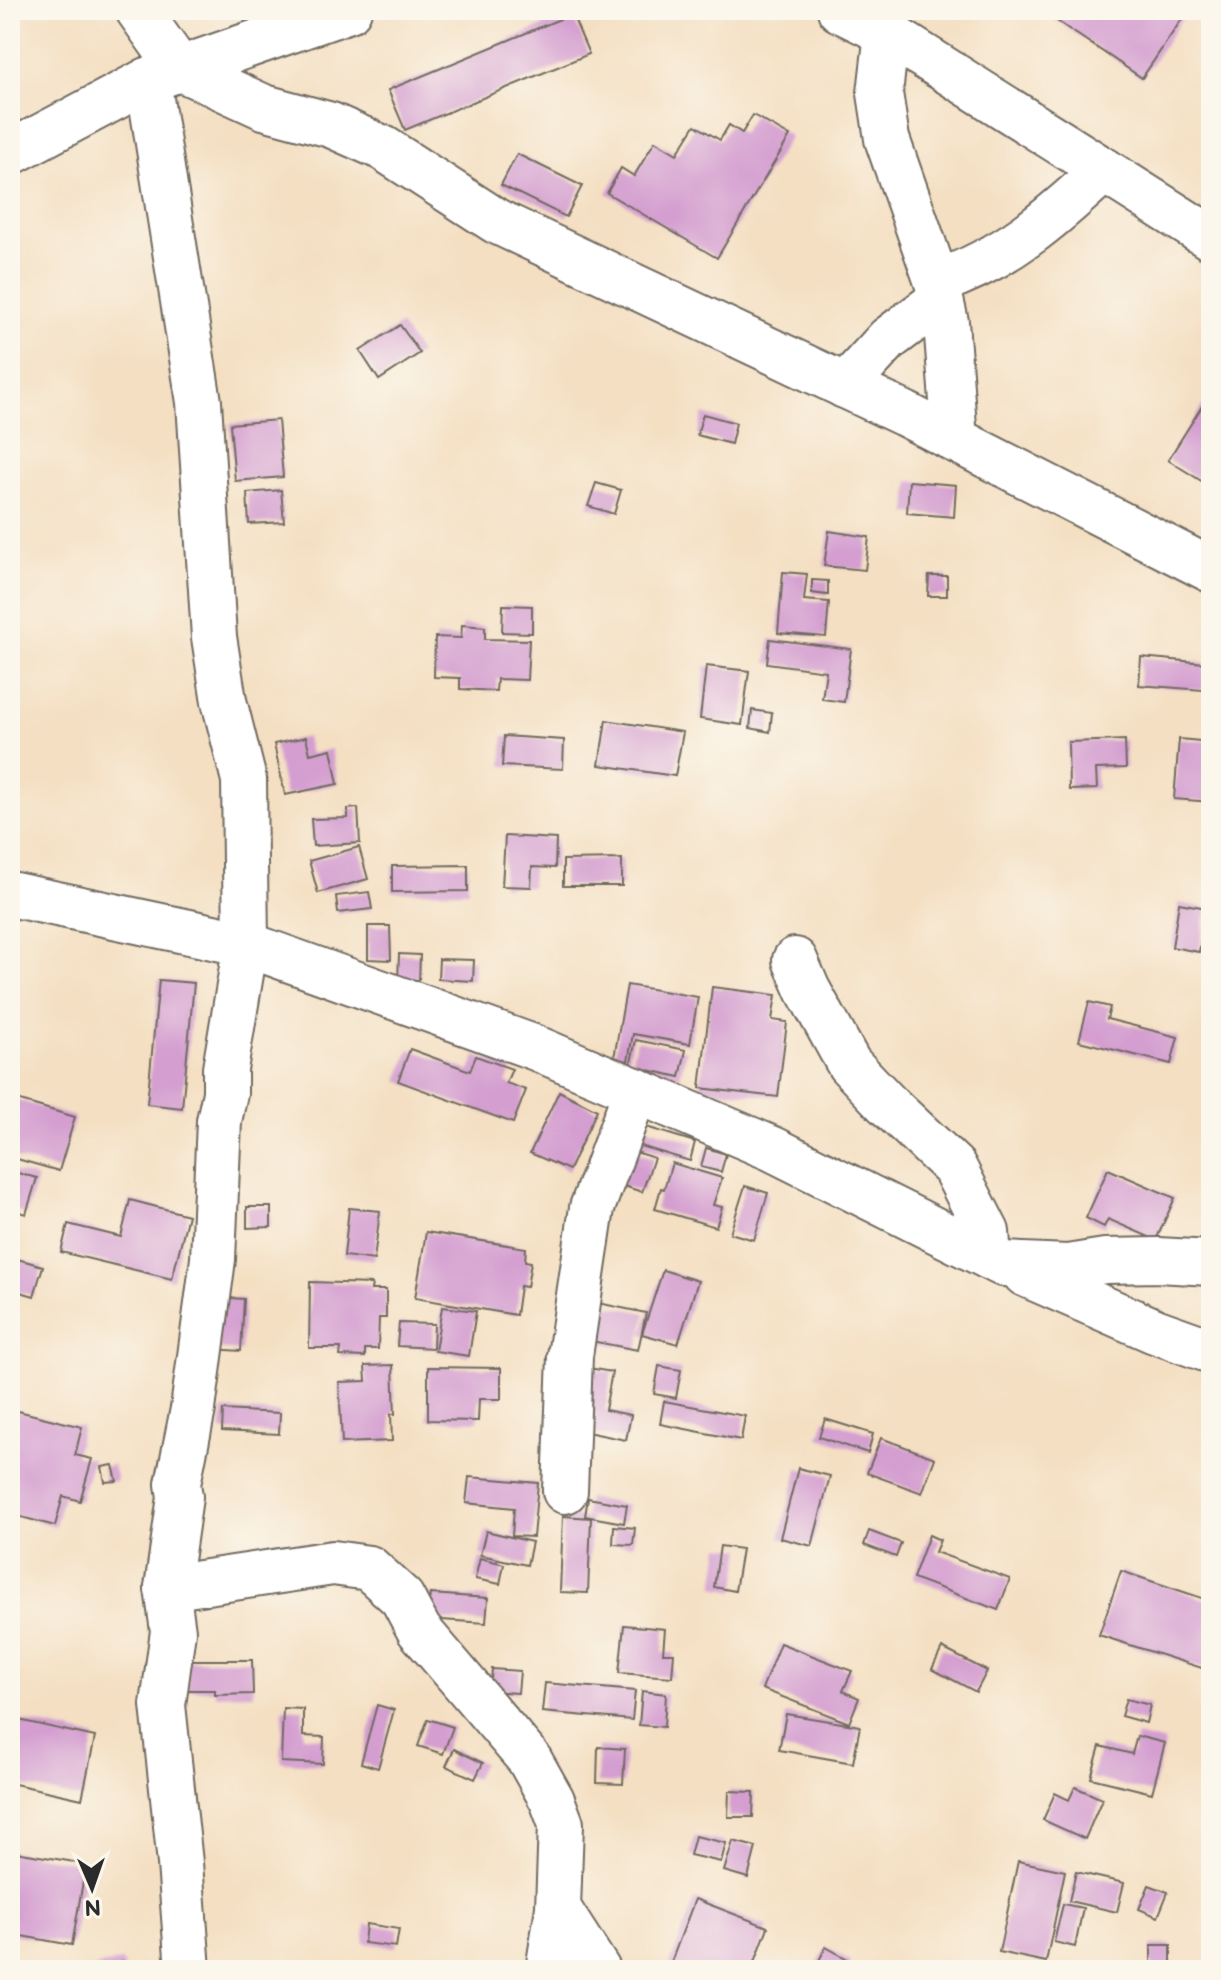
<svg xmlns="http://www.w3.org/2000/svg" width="1221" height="1980" font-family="'Balsamiq Sans',sans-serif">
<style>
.building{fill:#d49fd0}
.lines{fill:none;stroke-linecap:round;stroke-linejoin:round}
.street-casing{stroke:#716a60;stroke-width:48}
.street{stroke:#fff;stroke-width:44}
</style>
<rect width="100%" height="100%" fill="#fbf7ec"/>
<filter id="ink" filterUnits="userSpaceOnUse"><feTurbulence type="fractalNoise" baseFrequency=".0125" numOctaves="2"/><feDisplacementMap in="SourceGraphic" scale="16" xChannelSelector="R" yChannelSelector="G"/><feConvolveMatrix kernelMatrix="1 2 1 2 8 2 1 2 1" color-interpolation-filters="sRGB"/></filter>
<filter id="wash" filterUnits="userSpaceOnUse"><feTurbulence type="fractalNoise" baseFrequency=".006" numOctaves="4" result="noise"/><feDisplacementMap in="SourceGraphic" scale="32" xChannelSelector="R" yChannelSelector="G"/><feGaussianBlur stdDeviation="1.8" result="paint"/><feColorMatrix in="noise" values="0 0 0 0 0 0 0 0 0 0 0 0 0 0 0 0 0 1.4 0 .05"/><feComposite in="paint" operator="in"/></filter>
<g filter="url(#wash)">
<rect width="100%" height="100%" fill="#f4dfc2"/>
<g id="blocks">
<!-- building -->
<g class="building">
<path d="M 1060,10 L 1188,10 L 1142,78 L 1054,19 Z"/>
<path d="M 572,14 L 589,54 L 405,130 L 388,90 Z"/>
<path d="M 753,115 L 790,136 L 717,258 L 607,193 L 621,168 L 634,176 L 655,141 L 677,154 L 695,125 L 720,140 L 729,125 L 742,133 Z"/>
<path d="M 517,154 L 582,186 L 566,217 L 501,185 Z"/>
<path d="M 400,325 L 420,353 L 379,380 L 360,351 Z"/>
<path d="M 1211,392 L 1211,487 L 1168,460 Z"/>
<path d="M 703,414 L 736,423 L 731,444 L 697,435 Z"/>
<path d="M 278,420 L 283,477 L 235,481 L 230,424 Z"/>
<path d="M 909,481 L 956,485 L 954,517 L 907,513 Z"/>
<path d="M 596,483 L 621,490 L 614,514 L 588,506 Z"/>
<path d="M 281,490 L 284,522 L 249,524 L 247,493 Z"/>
<path d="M 829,531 L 869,537 L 865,570 L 824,566 Z"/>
<path d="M 783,572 L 807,574 L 804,600 L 829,602 L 826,637 L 778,633 Z"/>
<path d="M 929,576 L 947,576 L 947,596 L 928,596 Z"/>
<path d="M 812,580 L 828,581 L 828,595 L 812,593 Z"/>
<path d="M 503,605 L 532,606 L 532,633 L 502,632 Z"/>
<path d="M 462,625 L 485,627 L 485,639 L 529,640 L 527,680 L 497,679 L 496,691 L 460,689 L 460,678 L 434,677 L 435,637 L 461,638 Z"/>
<path d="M 770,639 L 851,649 L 844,702 L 822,699 L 826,671 L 767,663 Z"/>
<path d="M 1141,657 L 1205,663 L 1203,690 L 1139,685 Z"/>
<path d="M 706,666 L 749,671 L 742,725 L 700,719 Z"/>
<path d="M 752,710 L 772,713 L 770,732 L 750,728 Z"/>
<path d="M 606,720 L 683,732 L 675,776 L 599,765 Z"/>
<path d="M 504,736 L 564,740 L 563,769 L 502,766 Z"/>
<path d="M 306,737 L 310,754 L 331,749 L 338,784 L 285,795 L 274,744 Z"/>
<path d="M 1179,739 L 1211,742 L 1211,802 L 1174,799 Z"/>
<path d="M 1125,740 L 1126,768 L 1096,769 L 1097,789 L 1069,790 L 1068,742 Z"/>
<path d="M 358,808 L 360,843 L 313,846 L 311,819 L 348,818 L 348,809 Z"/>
<path d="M 505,836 L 556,839 L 555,868 L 532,867 L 531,887 L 502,886 Z"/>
<path d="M 359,847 L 368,879 L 318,893 L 309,861 Z"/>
<path d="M 622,859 L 622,886 L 563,886 L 563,860 Z"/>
<path d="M 468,865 L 468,891 L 392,892 L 392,866 Z"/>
<path d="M 369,892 L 372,909 L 338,913 L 336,896 Z"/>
<path d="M 1179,903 L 1207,908 L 1199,952 L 1172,947 Z"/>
<path d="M 368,926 L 390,926 L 391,960 L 368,959 Z"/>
<path d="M 399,954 L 420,955 L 419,982 L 398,981 Z"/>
<path d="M 439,959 L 474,960 L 473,981 L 438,979 Z"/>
<path d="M 159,980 L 194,983 L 182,1108 L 147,1104 Z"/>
<path d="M 627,985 L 698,997 L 690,1044 L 633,1034 L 628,1061 L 614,1058 Z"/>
<path d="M 712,987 L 776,995 L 772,1020 L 787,1022 L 778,1097 L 700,1088 Z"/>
<path d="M 1089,1002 L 1110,1007 L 1107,1019 L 1178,1037 L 1171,1064 L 1079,1041 Z"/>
<path d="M 636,1040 L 686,1050 L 680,1077 L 630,1066 Z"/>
<path d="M 410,1049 L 470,1071 L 476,1056 L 512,1069 L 506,1083 L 526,1090 L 513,1123 L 398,1081 Z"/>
<path d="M 559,1091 L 597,1110 L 569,1170 L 530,1153 Z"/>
<path d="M 10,1098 L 75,1117 L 59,1171 L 10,1157 Z"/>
<path d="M 646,1127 L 695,1142 L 690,1161 L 640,1146 Z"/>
<path d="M 706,1148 L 726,1154 L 721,1172 L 701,1167 Z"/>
<path d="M 633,1151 L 654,1158 L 642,1192 L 621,1185 Z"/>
<path d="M 672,1163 L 722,1178 L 713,1205 L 722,1207 L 716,1227 L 655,1209 L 661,1188 L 664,1189 Z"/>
<path d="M 1108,1169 L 1175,1198 L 1156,1240 L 1108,1219 L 1104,1227 L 1086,1218 Z"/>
<path d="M 10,1171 L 37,1178 L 26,1214 L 13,1210 L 11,1218 Z"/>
<path d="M 745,1186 L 768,1193 L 754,1240 L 730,1233 Z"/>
<path d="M 130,1200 L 188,1215 L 172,1279 L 61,1252 L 68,1224 L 121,1237 Z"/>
<path d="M 247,1207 L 271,1207 L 271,1227 L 247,1228 Z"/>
<path d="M 349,1208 L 380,1211 L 374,1260 L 344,1256 Z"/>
<path d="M 426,1232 L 526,1248 L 525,1261 L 531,1262 L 527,1287 L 520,1286 L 516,1315 L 415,1298 Z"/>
<path d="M 10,1257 L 43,1266 L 34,1296 L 10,1289 Z"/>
<path d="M 663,1270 L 698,1281 L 678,1344 L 642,1334 Z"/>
<path d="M 310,1282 L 372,1284 L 371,1290 L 386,1290 L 386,1318 L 379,1318 L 378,1349 L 365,1349 L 365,1357 L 340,1356 L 341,1348 L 309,1348 Z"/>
<path d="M 216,1297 L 244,1299 L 241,1351 L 212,1349 Z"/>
<path d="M 598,1303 L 646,1313 L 638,1350 L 591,1341 Z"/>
<path d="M 442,1307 L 476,1311 L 469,1356 L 435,1351 Z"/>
<path d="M 399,1323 L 434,1324 L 433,1348 L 397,1346 Z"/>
<path d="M 393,1365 L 395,1414 L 391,1414 L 392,1441 L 342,1443 L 339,1382 L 366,1381 L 365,1366 Z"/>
<path d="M 659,1366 L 681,1370 L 676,1398 L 654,1394 Z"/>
<path d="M 428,1367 L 501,1368 L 501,1399 L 479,1399 L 478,1421 L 428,1420 Z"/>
<path d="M 589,1368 L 612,1372 L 605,1410 L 631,1415 L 626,1440 L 577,1430 Z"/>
<path d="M 664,1401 L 745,1416 L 741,1440 L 660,1424 Z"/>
<path d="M 10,1409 L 82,1427 L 75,1455 L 92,1459 L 80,1501 L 63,1496 L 55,1526 L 10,1514 Z"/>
<path d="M 223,1410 L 280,1413 L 279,1434 L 222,1431 Z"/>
<path d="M 825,1419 L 873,1434 L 868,1453 L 819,1437 Z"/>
<path d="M 881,1438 L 935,1458 L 922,1493 L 867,1473 Z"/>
<path d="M 113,1465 L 117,1481 L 105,1482 L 102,1467 Z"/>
<path d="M 798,1468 L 830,1476 L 812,1546 L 780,1538 Z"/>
<path d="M 469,1477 L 538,1483 L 533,1537 L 512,1536 L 514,1508 L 466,1503 Z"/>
<path d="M 588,1498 L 627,1505 L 624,1523 L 585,1516 Z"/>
<path d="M 563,1516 L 591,1518 L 588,1593 L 560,1592 Z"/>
<path d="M 614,1526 L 635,1528 L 633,1545 L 613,1544 Z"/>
<path d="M 486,1531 L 532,1542 L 527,1565 L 480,1555 Z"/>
<path d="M 869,1531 L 901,1543 L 896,1557 L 864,1545 Z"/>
<path d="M 929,1535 L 940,1540 L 935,1552 L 1010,1579 L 998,1610 L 913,1578 Z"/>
<path d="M 720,1546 L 742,1549 L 735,1591 L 714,1587 Z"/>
<path d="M 480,1558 L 504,1564 L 500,1584 L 475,1579 Z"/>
<path d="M 1121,1571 L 1211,1601 L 1211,1671 L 1099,1635 Z"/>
<path d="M 430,1594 L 488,1598 L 486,1623 L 427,1619 Z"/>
<path d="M 624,1625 L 665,1629 L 663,1653 L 674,1653 L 672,1677 L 619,1673 Z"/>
<path d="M 780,1643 L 852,1671 L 843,1691 L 859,1698 L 849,1723 L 762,1689 Z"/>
<path d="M 942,1648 L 987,1671 L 976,1692 L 932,1669 Z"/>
<path d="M 187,1660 L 252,1660 L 253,1694 L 215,1695 L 215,1690 L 188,1690 Z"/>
<path d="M 492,1669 L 520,1671 L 518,1693 L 490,1691 Z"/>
<path d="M 545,1683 L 635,1691 L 632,1720 L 542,1712 Z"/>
<path d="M 642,1691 L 666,1694 L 664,1727 L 639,1725 Z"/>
<path d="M 1126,1699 L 1150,1705 L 1146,1723 L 1121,1716 Z"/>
<path d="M 377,1705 L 394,1710 L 378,1768 L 361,1763 Z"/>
<path d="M 283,1708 L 303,1709 L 303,1736 L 324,1737 L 323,1764 L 281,1762 Z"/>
<path d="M 786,1714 L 860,1726 L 853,1763 L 779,1750 Z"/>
<path d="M 10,1718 L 95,1737 L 82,1799 L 10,1783 Z"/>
<path d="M 428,1719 L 453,1727 L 443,1754 L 418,1746 Z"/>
<path d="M 1137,1736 L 1165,1743 L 1152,1793 L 1091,1778 L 1100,1746 L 1132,1754 Z"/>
<path d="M 598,1747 L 625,1749 L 623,1784 L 597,1783 Z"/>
<path d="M 454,1749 L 483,1763 L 475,1779 L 446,1766 Z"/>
<path d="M 1075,1787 L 1102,1799 L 1085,1839 L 1043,1820 L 1055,1793 L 1069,1800 Z"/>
<path d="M 729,1791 L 754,1792 L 753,1817 L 728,1817 Z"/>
<path d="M 695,1836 L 726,1843 L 721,1862 L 690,1855 Z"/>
<path d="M 733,1841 L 756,1847 L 748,1878 L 724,1871 Z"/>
<path d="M 10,1851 L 86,1864 L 72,1945 L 10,1934 Z"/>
<path d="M 1018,1861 L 1065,1871 L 1046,1962 L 999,1952 Z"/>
<path d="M 1076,1872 L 1124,1883 L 1117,1912 L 1069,1901 Z"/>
<path d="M 1149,1885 L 1168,1892 L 1158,1917 L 1139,1909 Z"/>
<path d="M 695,1899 L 768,1927 L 752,1970 L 668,1970 Z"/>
<path d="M 1063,1904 L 1083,1908 L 1075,1947 L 1054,1942 Z"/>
<path d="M 366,1924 L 399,1929 L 396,1947 L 364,1943 Z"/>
<rect x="1151" y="1945" width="20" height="25"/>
<path d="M 826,1947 L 851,1961 L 846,1970 L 814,1970 Z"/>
<path d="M 122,1961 L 124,1970 L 96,1970 L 96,1967 Z"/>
</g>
</g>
</g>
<g filter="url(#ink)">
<use href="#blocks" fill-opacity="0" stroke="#716a60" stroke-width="2"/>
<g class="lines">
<defs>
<g id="street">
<path d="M 138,10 L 179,68 L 264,107 L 331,125 L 383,148 L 496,221 L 905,414 L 1211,570"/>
<path d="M 840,10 L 887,33 L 1211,238"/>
<path d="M 887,33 L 880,93 L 887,139 L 937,282 L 946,322 L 955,440"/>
<path d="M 148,80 L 199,402 L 214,637 L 224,701 L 244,780 L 246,944 L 225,1069 L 225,1093 L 219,1121 L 213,1259 L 193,1409 L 178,1484 L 180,1497 L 167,1588 L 173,1631 L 163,1705 L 180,1863 L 188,1970"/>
<path d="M 10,153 L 148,80 L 349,10"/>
<path d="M 937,282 C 1006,259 1052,218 1104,170"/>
<path d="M 845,386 L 888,339 L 941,299"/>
<path d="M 10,894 L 246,944 L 536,1048 L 773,1149 L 1003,1264 L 1068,1267 L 1105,1261 L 1158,1260 L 1211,1263"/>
<path d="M 795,960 L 808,990 L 849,1064 L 886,1103 L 954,1167 L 987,1232 L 989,1257"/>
<path d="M 1025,1274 L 1155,1331 L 1211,1351"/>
<path d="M 565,1491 L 570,1356 L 592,1208 L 636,1090"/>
<path d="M 167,1588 L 333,1563 L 369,1568 L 402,1598 L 419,1630 L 529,1759 L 552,1800 L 561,1824 L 558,1908 L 548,1970"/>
<path d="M 558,1908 L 598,1970"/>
</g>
</defs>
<!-- street casing -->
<use href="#street" class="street-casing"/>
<!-- street -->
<use href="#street" class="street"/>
</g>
</g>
<!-- margin -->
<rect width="1221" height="1980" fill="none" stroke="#fbf7ec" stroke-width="40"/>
<!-- north arrow -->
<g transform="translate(92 1888) rotate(178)" stroke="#fbf7ec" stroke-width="6" paint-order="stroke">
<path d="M0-6L14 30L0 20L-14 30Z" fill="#2b2b2b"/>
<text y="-12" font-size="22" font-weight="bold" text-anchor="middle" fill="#2b2b2b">N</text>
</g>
</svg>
